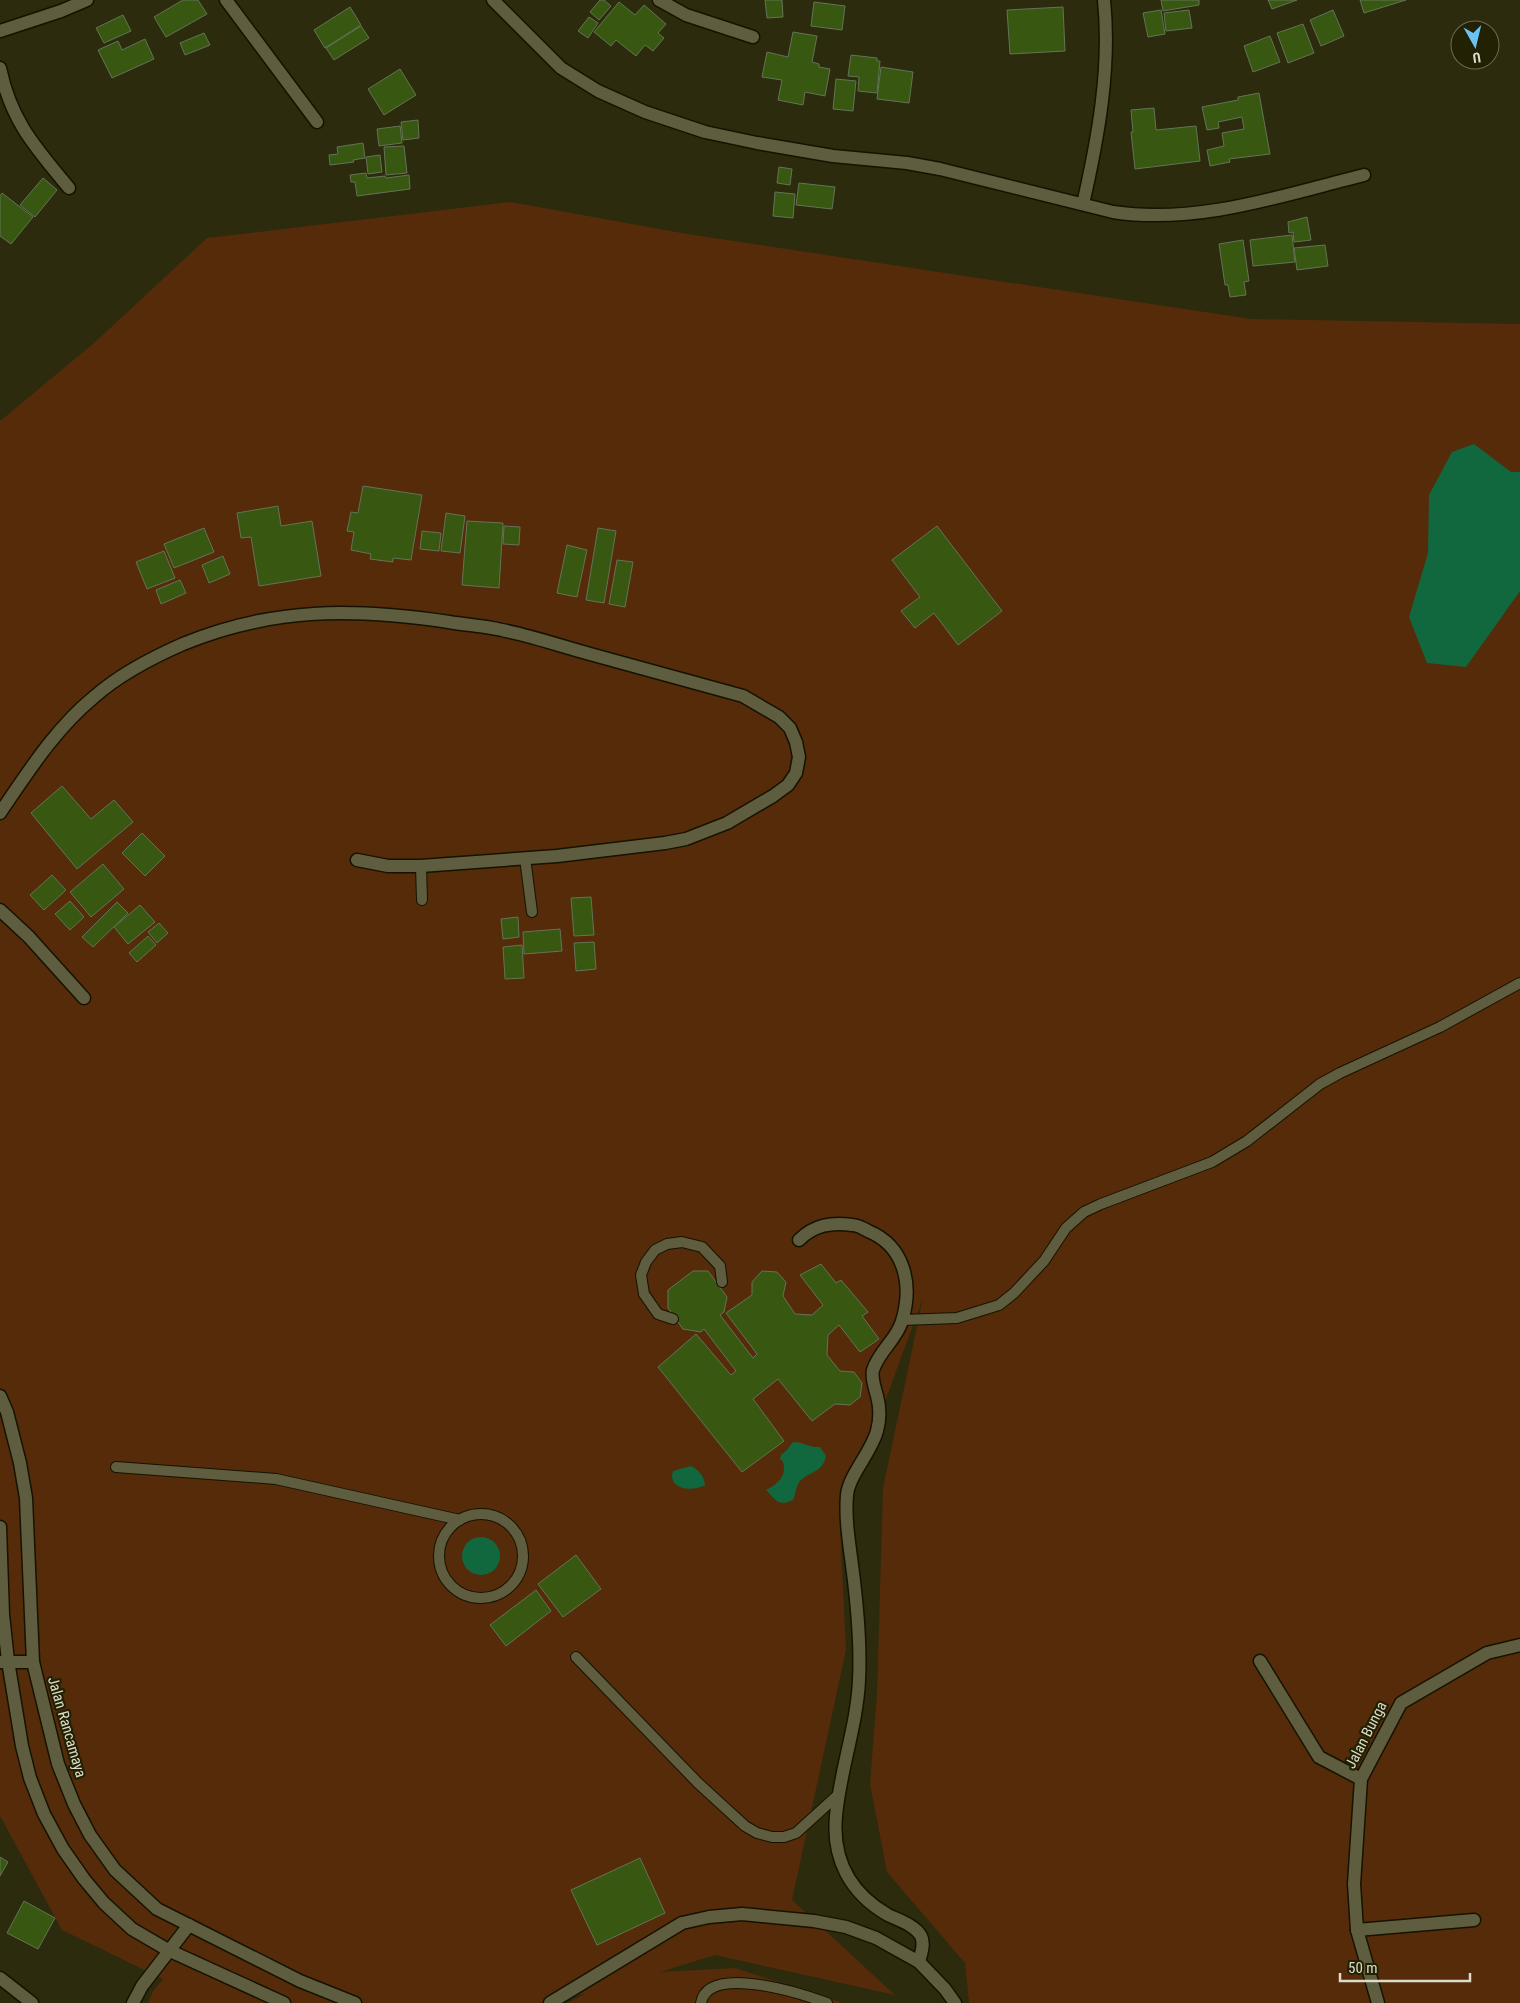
<svg xmlns="http://www.w3.org/2000/svg" width="1520" height="2003" font-family="'Roboto Condensed',sans-serif">
<style>
.green{fill:#552b09}
.water{fill:#11683f}
.building{fill:#385812;stroke:#647357}
.lines{fill:none;stroke-linecap:round;stroke-linejoin:round}
.service-casing{stroke:#151300;stroke-width:12}
.minor-casing{stroke:#151300;stroke-width:15}
.tertiary-casing{stroke:#151300;stroke-width:15}
.service{stroke:#5f5d3f;stroke-width:10}
.minor{stroke:#5f5d3f;stroke-width:12}
.tertiary{stroke:#5f5d3f;stroke-width:12}
.labels{text-anchor:middle;stroke-width:4.5;stroke-linejoin:round;paint-order:stroke}
.street-label{font-size:15px;fill:#dcdccb;stroke:#232103}
</style>
<rect width="100%" height="100%" fill="#2c2b0d"/>
<!-- green -->
<path class="green" d="M 511,202 L 687,234 L 1251,319 L 1520,324 L 1520,2003 L 969,2003 L 965,1963 L 887,1872 L 870,1784 L 877,1694 L 883,1488 L 923,1298 L 840,1524 L 846,1650 L 792,1900 L 895,1995 L 715,1955 L 660,1972 L 735,1968 L 843,2003 L 568,2003 L 586,1993 L 554,2003 L 148,2003 L 153,1991 L 163,1979 L 62,1930 L 0,1816 L 0,421 L 94,343 L 207,238 Z"/>
<!-- water -->
<g class="water">
<path d="M 1474,444 L 1511,472 L 1520,472 L 1520,591 L 1466,667 L 1427,663 L 1409,617 L 1428,553 L 1429,495 L 1452,452 Z"/>
<path d="M 793,1442 C 803,1442 810,1448 820,1447 L 826,1456 C 822,1475 806,1471 798,1484 C 796,1489 795,1495 793,1500 C 778,1507 776,1500 766,1490 C 777,1485 789,1474 782,1460 L 780,1460 L 781,1455 L 787,1450 Z"/>
<path d="M 691,1466 C 699,1470 704,1476 705,1485 C 694,1492 667,1490 673,1471 Z"/>
<circle cx="481" cy="1556" r="19"/>
</g>
<!-- building -->
<g class="building">
<path d="M 183,0 L 198,0 L 207,14 L 166,37 L 154,17 Z"/>
<path d="M 600,0 L 604,0 L 611,6 L 599,20 L 590,12 Z"/>
<path d="M 765,0 L 782,0 L 783,17 L 767,18 Z"/>
<path d="M 1161,0 L 1199,0 L 1199,5 L 1163,11 Z"/>
<path d="M 1268,0 L 1297,0 L 1272,9 Z"/>
<path d="M 1360,0 L 1406,0 L 1364,13 Z"/>
<path d="M 619,2 L 635,15 L 644,5 L 666,24 L 658,33 L 664,38 L 653,51 L 645,45 L 636,56 L 616,40 L 611,46 L 594,32 Z"/>
<path d="M 814,2 L 845,6 L 842,30 L 811,26 Z"/>
<path d="M 350,7 L 361,25 L 325,48 L 314,30 Z"/>
<path d="M 1063,7 L 1065,51 L 1010,54 L 1007,10 Z"/>
<path d="M 1161,10 L 1165,34 L 1148,37 L 1143,13 Z"/>
<path d="M 1189,10 L 1192,28 L 1166,31 L 1164,13 Z"/>
<path d="M 1333,10 L 1344,36 L 1321,46 L 1310,20 Z"/>
<path d="M 123,15 L 131,31 L 104,43 L 96,28 Z"/>
<path d="M 589,17 L 598,23 L 588,38 L 578,31 Z"/>
<path d="M 1303,24 L 1314,53 L 1288,63 L 1277,33 Z"/>
<path d="M 361,26 L 369,38 L 334,60 L 326,48 Z"/>
<path d="M 793,32 L 817,36 L 812,62 L 819,64 L 819,67 L 830,69 L 825,96 L 805,92 L 803,105 L 778,100 L 782,80 L 762,77 L 767,52 L 788,57 Z"/>
<path d="M 204,33 L 210,45 L 185,55 L 180,43 Z"/>
<path d="M 1270,36 L 1280,62 L 1253,72 L 1244,46 Z"/>
<path d="M 145,39 L 154,59 L 112,78 L 98,50 L 118,41 L 122,50 Z"/>
<path d="M 851,55 L 877,58 L 877,61 L 880,61 L 877,93 L 858,91 L 859,77 L 848,76 Z"/>
<path d="M 881,67 L 913,72 L 909,103 L 877,99 Z"/>
<path d="M 400,69 L 416,95 L 384,115 L 368,89 Z"/>
<path d="M 836,79 L 856,81 L 853,111 L 833,109 Z"/>
<path d="M 1259,93 L 1270,154 L 1229,159 L 1230,162 L 1210,166 L 1207,150 L 1224,146 L 1222,133 L 1244,129 L 1242,117 L 1218,122 L 1219,128 L 1207,130 L 1202,107 L 1238,100 L 1238,97 Z"/>
<path d="M 1154,108 L 1156,130 L 1196,126 L 1200,161 L 1135,169 L 1131,132 L 1133,132 L 1131,110 Z"/>
<path d="M 418,120 L 419,138 L 403,140 L 401,122 Z"/>
<path d="M 400,126 L 402,143 L 379,146 L 377,129 Z"/>
<path d="M 363,143 L 365,158 L 353,160 L 354,162 L 330,165 L 329,155 L 338,154 L 337,147 Z"/>
<path d="M 404,146 L 407,173 L 386,175 L 384,147 Z"/>
<path d="M 380,155 L 382,172 L 368,174 L 366,157 Z"/>
<path d="M 779,167 L 792,169 L 790,185 L 777,183 Z"/>
<path d="M 366,173 L 367,178 L 385,176 L 386,178 L 409,175 L 410,189 L 357,196 L 355,182 L 351,182 L 350,175 Z"/>
<path d="M 43,178 L 57,190 L 35,217 L 20,205 Z"/>
<path d="M 799,183 L 835,187 L 832,209 L 796,205 Z"/>
<path d="M 775,192 L 795,194 L 793,218 L 773,216 Z"/>
<path d="M 2,193 L 33,217 L 11,244 L 0,236 L 0,196 Z"/>
<path d="M 1307,217 L 1311,240 L 1294,242 L 1293,232 L 1289,233 L 1288,222 Z"/>
<path d="M 1292,235 L 1295,262 L 1253,266 L 1250,240 Z"/>
<path d="M 1243,240 L 1249,281 L 1244,282 L 1246,295 L 1230,297 L 1228,285 L 1225,285 L 1219,244 Z"/>
<path d="M 1325,245 L 1328,266 L 1297,270 L 1294,248 Z"/>
<path d="M 363,486 L 422,495 L 411,560 L 393,558 L 393,562 L 370,559 L 371,554 L 351,550 L 354,532 L 347,531 L 351,512 L 358,513 Z"/>
<path d="M 278,506 L 281,526 L 312,521 L 321,576 L 259,586 L 251,537 L 241,538 L 237,513 Z"/>
<path d="M 446,513 L 465,516 L 460,553 L 441,551 Z"/>
<path d="M 467,521 L 503,523 L 499,588 L 462,585 Z"/>
<path d="M 504,526 L 520,527 L 519,545 L 503,544 Z"/>
<path d="M 937,526 L 1002,611 L 958,645 L 934,613 L 915,628 L 901,611 L 920,597 L 892,560 Z"/>
<path d="M 204,528 L 214,552 L 174,568 L 164,544 Z"/>
<path d="M 598,528 L 616,531 L 604,603 L 586,600 Z"/>
<path d="M 422,531 L 441,533 L 439,551 L 420,549 Z"/>
<path d="M 567,545 L 587,550 L 577,597 L 557,593 Z"/>
<path d="M 164,551 L 175,578 L 147,589 L 136,562 Z"/>
<path d="M 223,556 L 230,574 L 209,583 L 202,565 Z"/>
<path d="M 617,560 L 633,562 L 625,607 L 609,604 Z"/>
<path d="M 180,580 L 186,593 L 161,604 L 156,590 Z"/>
<path d="M 62,786 L 91,819 L 114,800 L 133,822 L 77,869 L 31,813 Z"/>
<path d="M 142,833 L 165,856 L 145,876 L 122,853 Z"/>
<path d="M 103,864 L 124,889 L 91,917 L 70,892 Z"/>
<path d="M 52,875 L 66,890 L 44,910 L 30,895 Z"/>
<path d="M 591,897 L 594,935 L 574,936 L 571,898 Z"/>
<path d="M 70,901 L 84,917 L 70,930 L 55,914 Z"/>
<path d="M 117,902 L 128,913 L 93,947 L 82,937 Z"/>
<path d="M 140,905 L 155,922 L 128,944 L 114,927 Z"/>
<path d="M 518,917 L 519,937 L 503,939 L 501,919 Z"/>
<path d="M 159,923 L 168,933 L 157,943 L 148,932 Z"/>
<path d="M 560,929 L 562,951 L 524,954 L 523,932 Z"/>
<path d="M 148,936 L 156,945 L 137,962 L 129,953 Z"/>
<path d="M 594,942 L 596,969 L 576,971 L 574,943 Z"/>
<path d="M 522,945 L 524,978 L 505,979 L 503,947 Z"/>
<path d="M 821,1264 L 836,1283 L 841,1280 L 868,1312 L 862,1316 L 879,1339 L 860,1352 L 839,1325 L 828,1335 L 827,1355 L 840,1371 L 854,1372 L 862,1383 L 860,1397 L 850,1405 L 835,1404 L 812,1421 L 778,1379 L 753,1399 L 784,1441 L 742,1472 L 658,1367 L 696,1334 L 731,1375 L 736,1371 L 704,1329 L 701,1332 L 683,1329 L 668,1308 L 668,1290 L 693,1271 L 708,1271 L 727,1297 L 724,1312 L 720,1315 L 753,1358 L 757,1354 L 726,1313 L 752,1295 L 752,1282 L 762,1271 L 777,1272 L 786,1282 L 783,1296 L 795,1314 L 812,1315 L 823,1305 L 800,1275 Z"/>
<path d="M 576,1555 L 601,1589 L 563,1617 L 538,1584 Z"/>
<path d="M 536,1590 L 551,1611 L 506,1646 L 490,1625 Z"/>
<path d="M 0,1857 L 8,1862 L 0,1876 Z"/>
<path d="M 640,1858 L 665,1913 L 597,1945 L 571,1890 Z"/>
<path d="M 24,1901 L 55,1918 L 38,1949 L 7,1933 Z"/>
</g>
<g class="lines">
<defs>
<g id="service">
<path d="M 525,858 L 532,912"/>
<path d="M 421,866 L 422,900"/>
<path d="M 673,1319 L 658,1314 L 644,1294 L 641,1275 L 646,1262 L 655,1250 L 667,1244 L 682,1242 L 702,1247 L 720,1266 L 722,1282"/>
<path d="M 902,1320 L 957,1318 L 999,1305 L 1014,1293 L 1044,1261 L 1066,1228 L 1084,1212 L 1101,1204 L 1212,1162 L 1247,1141 L 1320,1084 L 1340,1073 L 1440,1027 L 1520,983"/>
<path d="M 116,1467 L 276,1479 L 460,1520"/>
<circle cx="481" cy="1556" r="42"/>
<path d="M 576,1657 L 698,1783 L 745,1826 L 757,1833 L 772,1837 L 784,1837 L 796,1833 L 839,1794"/>
<path d="M 701,2003 C 708,1963 803,1994 827,2003"/>
</g>
<g id="minor">
<path d="M 226,0 L 317,122"/>
<path d="M 493,0 L 561,68 L 598,91 L 645,112 L 705,132 L 757,143 L 833,156 L 907,163 L 940,169 L 1113,212 C 1198,225 1283,195 1364,175"/>
<path d="M 659,0 L 686,15 L 753,37"/>
<path d="M 0,31 L 61,11 L 87,0"/>
<path d="M 0,68 C 11,121 35,147 69,188"/>
<path d="M 1083,204 C 1098,138 1111,68 1104,0"/>
<path d="M 0,813 C 28,772 55,729 94,697 C 120,674 151,658 183,644 C 273,607 354,608 449,622 C 466,625 485,626 502,630 C 532,636 561,646 590,654 C 641,668 692,682 743,696 L 779,717 L 790,728 L 796,742 L 799,757 L 796,773 L 788,785 L 773,796 L 727,823 L 686,839 L 665,843 L 557,856 L 421,866 L 388,866 L 357,860"/>
<path d="M 0,910 L 29,937 L 84,998"/>
<path d="M 799,1240 C 814,1225 831,1222 852,1225 C 858,1225 863,1228 868,1231 C 905,1246 913,1285 902,1321 C 897,1339 879,1351 873,1370 C 871,1378 875,1388 877,1396 C 880,1407 880,1420 877,1431 C 871,1453 849,1475 847,1495 C 845,1518 849,1542 852,1565 C 857,1603 861,1642 859,1680 C 857,1726 840,1770 836,1816 C 832,1859 850,1893 888,1915 C 898,1920 915,1925 921,1936 C 925,1944 921,1954 919,1962"/>
<path d="M 1260,1661 L 1319,1757 L 1361,1779"/>
<path d="M 0,1662 L 33,1662"/>
<path d="M 1357,1930 L 1474,1920"/>
<path d="M 0,1978 L 32,2003"/>
<path d="M 133,2003 L 142,1986 L 189,1925"/>
<path d="M 1378,2003 L 1357,1930 L 1354,1884 L 1361,1779 L 1401,1703 L 1487,1653 L 1520,1645"/>
</g>
<g id="tertiary">
<path d="M 0,1396 L 7,1412 L 20,1463 L 26,1498 L 33,1662 L 58,1764 L 74,1804 L 90,1835 L 115,1870 L 157,1909 L 300,1981 L 355,2003"/>
<path d="M 0,1527 L 3,1615 L 8,1661 L 22,1746 L 30,1778 L 44,1814 L 63,1849 L 84,1879 L 104,1903 L 132,1929 L 168,1950 L 284,2003"/>
<path d="M 550,2003 L 682,1923 L 709,1917 L 742,1914 L 814,1921 L 846,1927 L 876,1938 L 919,1962 L 945,1989 L 955,2003"/>
</g>
</defs>
<!-- service casing -->
<use href="#service" class="service-casing"/>
<!-- minor casing -->
<use href="#minor" class="minor-casing"/>
<!-- tertiary casing -->
<use href="#tertiary" class="tertiary-casing"/>
<!-- service -->
<use href="#service" class="service"/>
<!-- minor -->
<use href="#minor" class="minor"/>
<!-- tertiary -->
<use href="#tertiary" class="tertiary"/>
</g>
<g class="labels">
<!-- street labels -->
<g class="street-label">
<text transform="translate(67 1727) rotate(74)" y="5">Jalan Rancamaya</text>
<text transform="translate(1366 1735) rotate(-63)" y="5">Jalan Bunga</text>
</g>
</g>
<!-- north arrow -->
<g transform="translate(1475 45) rotate(172)"><circle r="24" fill="#232103" stroke="#6d6c53"/>
<path d="M0-4L9 19L0 12L-9 19Z" fill="#6bc3f2"/>
<text y="-8" font-size="14" font-weight="bold" text-anchor="middle" fill="#dcdccb">U</text>
</g>
<!-- scale -->
<path d="M1340 1973v8h130v-8" fill="none" stroke="#dcdccb" stroke-width="2.5"/>
<text x="1348" y="1973" font-size="15" fill="#dcdccb" stroke="#232103" stroke-width="4" paint-order="stroke">50 m</text>
</svg>
